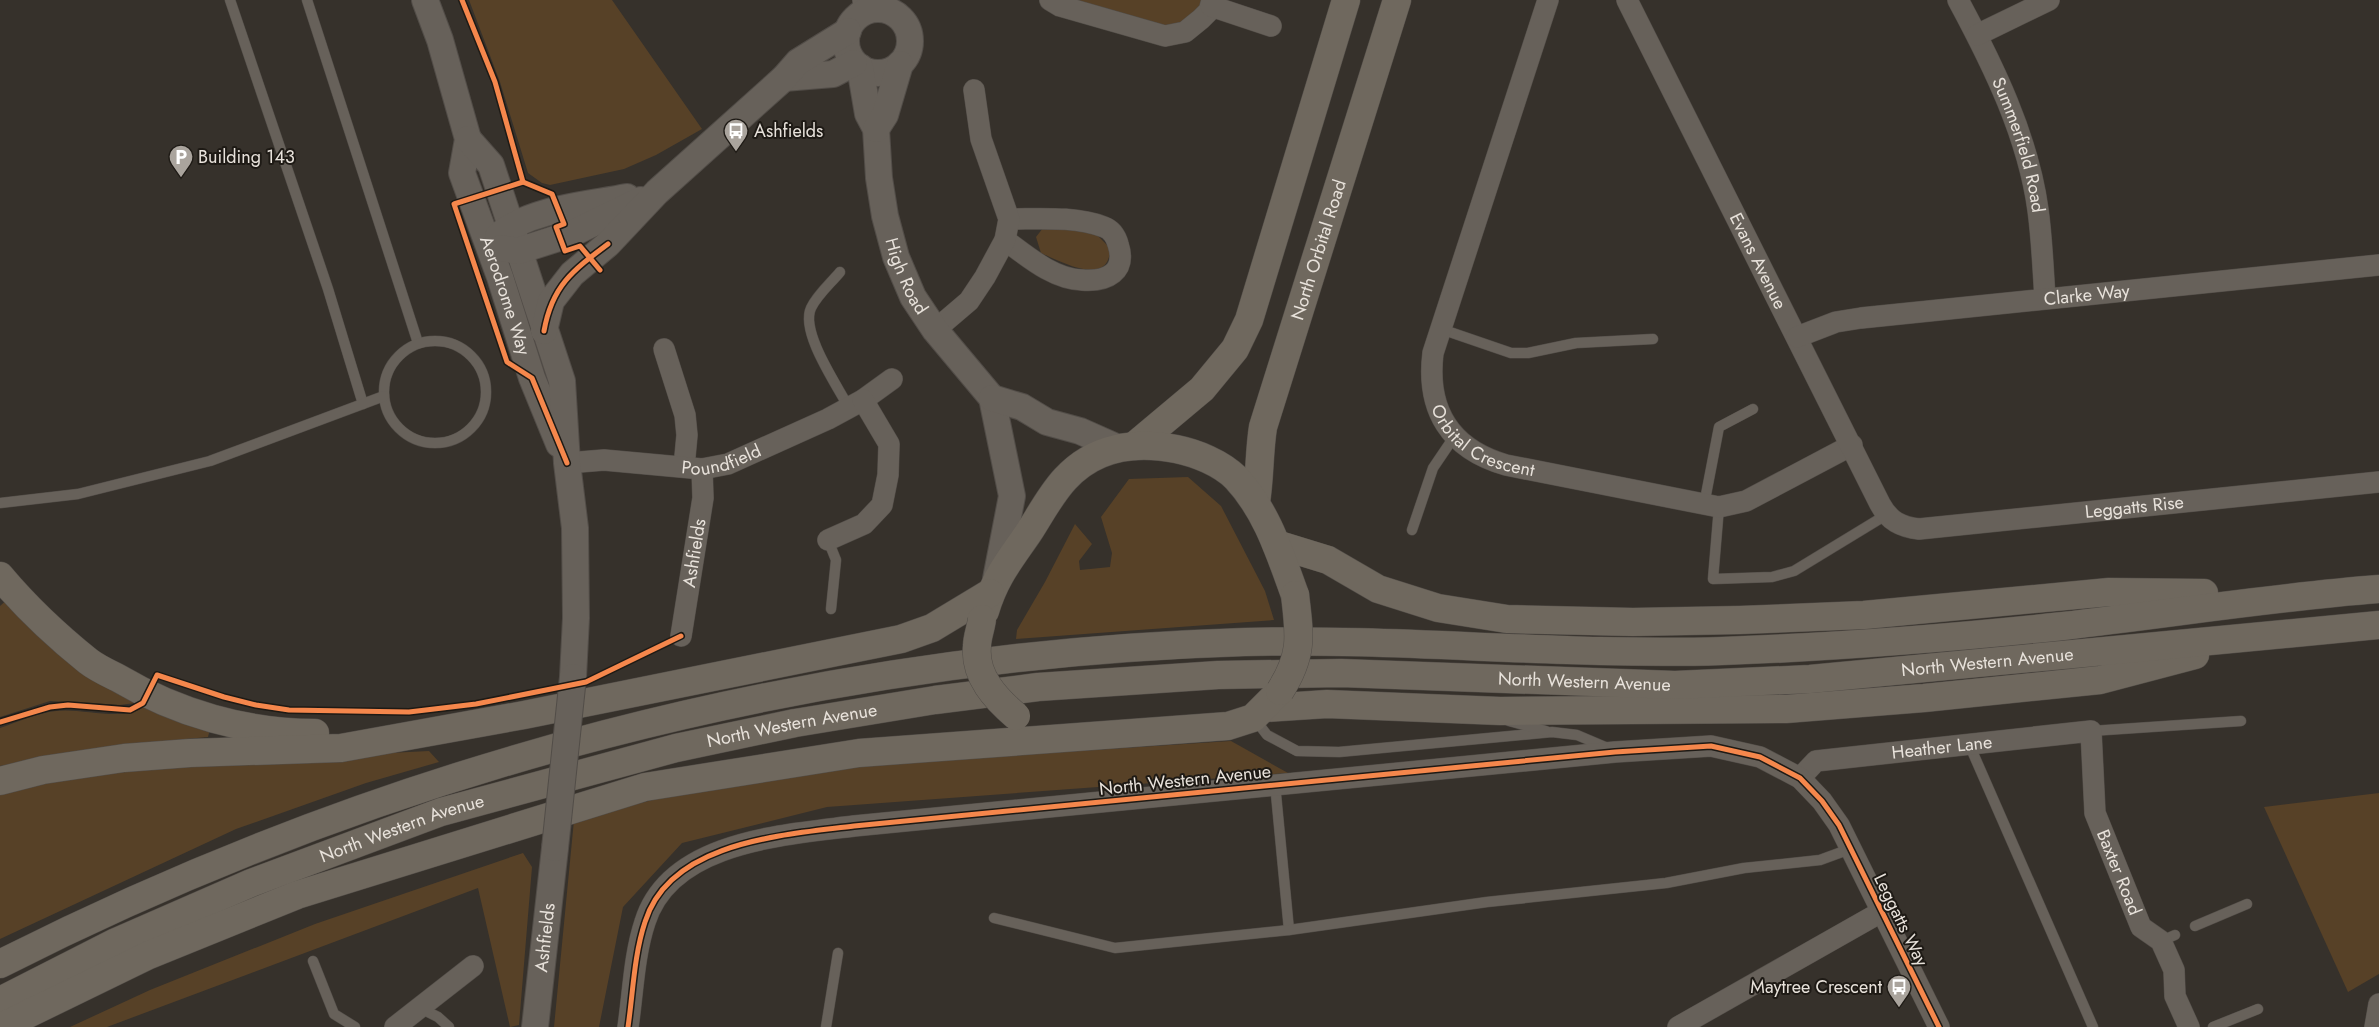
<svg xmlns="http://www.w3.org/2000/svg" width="2379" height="1027" font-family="Jost,sans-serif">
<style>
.green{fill:#574127}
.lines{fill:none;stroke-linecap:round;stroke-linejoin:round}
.service-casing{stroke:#524d48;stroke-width:11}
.minor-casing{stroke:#524d48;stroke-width:22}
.tertiary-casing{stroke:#524d48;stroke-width:28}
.trunk-casing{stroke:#524d48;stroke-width:29}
.service{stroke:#67615a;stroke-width:10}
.minor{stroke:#67615a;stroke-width:21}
.tertiary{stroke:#67615a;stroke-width:26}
.trunk{stroke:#6f685e;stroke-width:28}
.tertiary-bridge-casing{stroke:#524d48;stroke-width:28;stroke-linecap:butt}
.trunk-bridge-casing{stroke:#524d48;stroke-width:29;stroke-linecap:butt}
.tertiary-bridge{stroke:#67615a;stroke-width:26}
.trunk-bridge{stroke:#6f685e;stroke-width:28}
.cycleway-casing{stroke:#1e1a15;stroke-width:8}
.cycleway{stroke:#f5874c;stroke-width:5}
.labels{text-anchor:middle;stroke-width:4;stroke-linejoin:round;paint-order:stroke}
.poi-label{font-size:18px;fill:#e8e2db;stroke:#1e1a15;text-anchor:start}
.street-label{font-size:18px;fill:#e8e2db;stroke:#1e1a15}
</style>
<rect width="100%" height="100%" fill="#36312b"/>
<!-- green -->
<g class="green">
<path d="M 469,0 L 612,0 L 702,129 L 656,155 L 624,169 L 550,185 L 542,183 L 528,173 L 500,82 Z"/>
<path d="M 1074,0 L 1204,0 L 1195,16 L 1168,28 Z"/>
<path d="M 1043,228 L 1094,232 L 1110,248 C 1110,289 1060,261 1041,253 L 1036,237 Z"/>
<path d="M 1188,477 L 1221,506 L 1265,591 L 1274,620 L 1016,639 L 1017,630 L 1045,582 L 1075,524 L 1092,544 L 1079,561 L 1080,570 L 1110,567 L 1112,553 L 1101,517 L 1129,479 Z"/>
<path d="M 9,598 L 135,703 L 120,705 L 50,701 L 0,717 L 0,606 Z"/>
<path d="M 149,702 L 211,725 L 208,737 L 123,745 L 0,766 L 0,728 C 18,722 37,713 56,711 C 83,707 131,725 149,702 Z"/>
<path d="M 1231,741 L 1288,773 L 827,807 L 682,843 L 623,907 L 599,1027 L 554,1027 L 574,820 L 676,794 L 879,764 Z"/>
<path d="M 429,751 L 439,762 L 366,783 L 236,829 L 0,939 L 0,790 L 126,766 Z"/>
<path d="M 2379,793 L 2379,974 L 2348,992 L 2264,807 Z"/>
<path d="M 523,853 L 532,867 L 519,1025 L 510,1027 L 478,888 L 107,1027 L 70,1027 L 150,990 L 315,924 Z"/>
</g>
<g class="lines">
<defs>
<g id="service">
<path d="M 230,0 L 328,289 L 363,404"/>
<path d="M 307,0 L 418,343"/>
<path d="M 840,272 C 831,283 817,295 811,308 C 800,332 837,385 849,408"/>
<path d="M 1441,329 L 1511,353 L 1528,353 L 1576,343 L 1653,339"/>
<circle cx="435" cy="392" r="51"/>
<path d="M 0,503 L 78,494 L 210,461 L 384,396"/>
<path d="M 1704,505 L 1719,427 L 1753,409"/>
<path d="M 1719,507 L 1713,579 L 1772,577 L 1794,571 L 1886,515"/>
<path d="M 1412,530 L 1433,468 L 1454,437"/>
<path d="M 828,540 L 836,560 L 831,609"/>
<path d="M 1254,718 L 1267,735 L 1297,751 L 1339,752 L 1552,732 L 1577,735 L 1610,749"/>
<path d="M 1509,721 L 1546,731"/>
<path d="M 2091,731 L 2241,721"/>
<path d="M 1969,744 L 2093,1027"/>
<path d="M 1275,784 L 1289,930"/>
<path d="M 994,918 L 1115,948 L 1289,930 L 1487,902 L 1666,883 L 1744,868 L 1820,860 L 1850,849"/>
<path d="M 2195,926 L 2247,904"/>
<path d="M 2161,941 L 2175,935"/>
<path d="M 313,961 L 334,1014 L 355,1027"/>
<path d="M 420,1008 L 438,1017 L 449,1027"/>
<path d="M 826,1027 L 838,953"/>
<path d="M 2213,1027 L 2258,1009"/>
</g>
<g id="minor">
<path d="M 863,0 L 869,11"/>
<path d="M 1050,0 L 1060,6 L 1165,36 L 1185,32 L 1201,19 L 1209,11 L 1212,0"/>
<path id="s1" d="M 1548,0 L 1433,353 C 1426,410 1450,449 1506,465 L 1719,507 L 1746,501 L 1852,445"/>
<path id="s2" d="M 1627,0 L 1880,504 C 1889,521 1901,527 1919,529 L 2379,482"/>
<path id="s3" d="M 1958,0 C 1993,65 2028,136 2038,210 C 2042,239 2043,269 2045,298"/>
<path d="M 1211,6 L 1271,26"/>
<path d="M 1977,35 L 2049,0"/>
<path d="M 1005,240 C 1027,256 1053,279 1082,280 C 1107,282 1127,272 1118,244 C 1116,237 1112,230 1104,227 C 1075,216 1040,219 1009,219"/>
<path d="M 935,330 L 969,301 L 985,277 L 1005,240 L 1009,219 L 981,139 L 974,90"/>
<path id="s4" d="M 1797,337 L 1836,322 L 1861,318 L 2379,265"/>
<path d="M 664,349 L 685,415 L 687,435 L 684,467"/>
<path id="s5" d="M 567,463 L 604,460 L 702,469 L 728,464 L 828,419 L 863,400 L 892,379"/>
<path d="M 828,540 L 864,524 L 882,505 L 888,475 L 889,444 L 863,400"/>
<path id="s6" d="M 681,636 L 703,498 L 702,469"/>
<path id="s7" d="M 1800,778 L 1816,761 L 2091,731 L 2095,813 L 2141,927 L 2161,941 L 2174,970 L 2175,996 L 2189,1027"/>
<path d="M 395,1027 L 473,966"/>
<path d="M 628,1027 C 633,993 634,955 645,922 C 670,841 784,835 854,826 L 1615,752 L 1711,746 L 1760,757 L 1800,778 L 1822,801 L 1839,825 L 1939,1027"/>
<path d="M 1678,1027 L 1881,912"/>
<path d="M 2375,1027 L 2379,1004"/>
</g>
<g id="tertiary">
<path id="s8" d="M 425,0 L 440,40 L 468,139 L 462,173 L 500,277 L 532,378 L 559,444"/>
<circle cx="878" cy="41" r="32"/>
<path id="s9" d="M 860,67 L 868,114 L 876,129 L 879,178 L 885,216 L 896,257 L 913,297 L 935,330 L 992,398 L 1012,496 L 996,579"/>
<path d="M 784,78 L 833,74 L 854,63"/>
<path d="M 876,129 L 885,115 L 900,64"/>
<path d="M 468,139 L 491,165 L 562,381 L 567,463 L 575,528 L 576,618 L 573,677"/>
<path d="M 498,236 C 529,209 587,205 627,197"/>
<path d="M 501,248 L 518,251 L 571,234 L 641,200"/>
<path d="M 544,331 L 551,301 L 572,274 L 608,244 L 657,192 L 784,78 L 798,62 L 848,31"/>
<path d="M 992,398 L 1022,407 L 1047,422 L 1080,431 L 1116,447"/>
<path id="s10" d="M 535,1027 L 555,848"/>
</g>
<g id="trunk">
<path d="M 1134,446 L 1202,389 L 1235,349 L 1249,320 L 1346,0"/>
<path id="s11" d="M 1256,502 C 1260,477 1259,452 1263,427 L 1397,0"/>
<path d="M 1276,544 L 1328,560 L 1378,589 L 1438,608 L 1507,619 L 1633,622 L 1740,620 L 1864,615 L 2109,592 L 2204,593"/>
<path d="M 0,576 C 26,607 57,636 88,661 C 97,668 108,673 118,678 C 177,713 246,733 315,733"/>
<path d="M 985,611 C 995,577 1010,560 1029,532 C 1040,515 1051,494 1065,479 C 1094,447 1135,441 1176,449 C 1196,453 1221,463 1236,478 C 1267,511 1280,554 1295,595"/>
<path d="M 1265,708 L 1327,704 L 1500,711 L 1786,709 L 1924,698 L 2100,680 L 2195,655"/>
<path d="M 0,781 L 43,770 L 124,758 L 190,753 L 341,748 L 524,715 L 901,639 L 932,628 L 990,593"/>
<path d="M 0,964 C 386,768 812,655 1245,642 C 1404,638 1563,656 1722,651 C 1836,647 1950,638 2063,626 C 2169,614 2273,597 2379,589"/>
<path id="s12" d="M 0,1001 L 116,942 L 251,883 L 441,812 L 676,748 L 795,723 L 935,700 L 1038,687 L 1218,675 L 1341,673 L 1675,685 L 1810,679 L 2379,625"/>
<path d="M 1,1027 L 149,955 L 297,895 L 645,787 L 859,753 L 1228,726 L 1253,718 L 1280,691"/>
</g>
</defs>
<!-- service casing -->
<use href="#service" class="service-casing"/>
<!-- minor casing -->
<use href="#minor" class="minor-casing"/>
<!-- tertiary casing -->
<use href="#tertiary" class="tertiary-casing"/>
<!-- trunk casing -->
<use href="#trunk" class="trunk-casing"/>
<!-- service -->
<use href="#service" class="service"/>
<!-- minor -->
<use href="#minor" class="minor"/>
<!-- tertiary -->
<use href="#tertiary" class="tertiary"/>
<!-- trunk -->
<use href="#trunk" class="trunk"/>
<defs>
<path id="tertiary-bridge" d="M 555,848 L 573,677"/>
<g id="trunk-bridge">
<path d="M 982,619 C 981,628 977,637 977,646 C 974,676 996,699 1016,716"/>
<path d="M 1280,691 C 1303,655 1300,636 1295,595"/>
</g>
</defs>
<!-- tertiary-bridge casing -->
<use href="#tertiary-bridge" class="tertiary-bridge-casing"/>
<!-- trunk-bridge casing -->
<use href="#trunk-bridge" class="trunk-bridge-casing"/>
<!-- tertiary-bridge -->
<use href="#tertiary-bridge" class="tertiary-bridge"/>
<!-- trunk-bridge -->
<use href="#trunk-bridge" class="trunk-bridge"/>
<defs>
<g id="cycleway">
<path d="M 462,0 L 495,82 L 523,182"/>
<path d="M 544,331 C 552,286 572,271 608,244"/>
<path d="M 567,463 L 532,378 L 507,362 L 454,204 L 523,182 L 552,194 L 564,224 L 556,227 L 565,251 L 580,246 L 600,270"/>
<path d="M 0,722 L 50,707 L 68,705 L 130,710 L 143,703 L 157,675 L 224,697 L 256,705 L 289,710 L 409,712 L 476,704 L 586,682 L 681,636"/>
<path d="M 628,1027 C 633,993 634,955 645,922 C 670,841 784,835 854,826 L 1615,752 L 1711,746 L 1760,757 L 1800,778 L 1822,801 L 1839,825 L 1939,1027"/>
</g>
</defs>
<!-- cycleway casing -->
<use href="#cycleway" class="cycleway-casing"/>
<!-- cycleway -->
<use href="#cycleway" class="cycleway"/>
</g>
<!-- icons -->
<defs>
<symbol id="bus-pin" viewBox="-11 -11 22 30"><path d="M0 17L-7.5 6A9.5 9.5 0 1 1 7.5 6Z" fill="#aaa49d" stroke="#1e1a15"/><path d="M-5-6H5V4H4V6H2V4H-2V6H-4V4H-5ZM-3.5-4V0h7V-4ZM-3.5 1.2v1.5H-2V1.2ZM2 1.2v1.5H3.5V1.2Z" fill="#fff"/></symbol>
<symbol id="parking-pin" viewBox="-11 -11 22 30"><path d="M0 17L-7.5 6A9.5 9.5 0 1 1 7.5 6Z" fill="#aaa49d" stroke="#1e1a15"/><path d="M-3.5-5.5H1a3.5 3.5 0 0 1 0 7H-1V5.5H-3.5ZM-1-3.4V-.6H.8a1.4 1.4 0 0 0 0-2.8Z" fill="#fff"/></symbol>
</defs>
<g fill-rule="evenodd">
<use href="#bus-pin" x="722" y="117" width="28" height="38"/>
<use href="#parking-pin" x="167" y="143" width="28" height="38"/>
<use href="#bus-pin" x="1885" y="973" width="28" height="38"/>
</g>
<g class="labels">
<!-- poi labels -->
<g class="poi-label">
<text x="754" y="137">Ashfields</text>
<text x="198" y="163">Building 143</text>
<text x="1882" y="993" text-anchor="end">Maytree Crescent</text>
</g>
<!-- street labels -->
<g class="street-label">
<text dy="6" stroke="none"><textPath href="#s3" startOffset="158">Summerfield Road</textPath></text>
<text dy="6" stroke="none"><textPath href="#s11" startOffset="261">North Orbital Road</textPath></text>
<text dy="6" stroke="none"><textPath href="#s2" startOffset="292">Evans Avenue</textPath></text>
<text dy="6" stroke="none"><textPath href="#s9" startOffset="216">High Road</textPath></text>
<text dy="6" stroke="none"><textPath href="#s4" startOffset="294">Clarke Way</textPath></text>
<text dy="6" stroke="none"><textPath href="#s8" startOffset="310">Aerodrome Way</textPath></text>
<text dy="6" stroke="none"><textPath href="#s1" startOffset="486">Orbital Crescent</textPath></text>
<text dy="6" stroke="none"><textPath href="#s5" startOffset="156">Poundfield</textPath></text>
<text dy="6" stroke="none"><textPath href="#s2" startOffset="829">Leggatts Rise</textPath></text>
<text dy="6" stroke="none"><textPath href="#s6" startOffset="84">Ashfields</textPath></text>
<text dy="6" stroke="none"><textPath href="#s12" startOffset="2042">North Western Avenue</textPath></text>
<text dy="6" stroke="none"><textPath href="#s12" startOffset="1638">North Western Avenue</textPath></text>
<text dy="6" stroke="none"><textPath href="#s12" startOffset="842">North Western Avenue</textPath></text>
<text dy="6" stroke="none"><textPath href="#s7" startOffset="150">Heather Lane</textPath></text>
<text transform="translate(1185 780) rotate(-6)" y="6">North Western Avenue</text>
<text dy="6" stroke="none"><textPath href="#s12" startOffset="438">North Western Avenue</textPath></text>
<text dy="6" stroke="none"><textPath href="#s7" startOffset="446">Baxter Road</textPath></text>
<text transform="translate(1901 920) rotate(64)" y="6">Leggatts Way</text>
<text dy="6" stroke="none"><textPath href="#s10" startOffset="90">Ashfields</textPath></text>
</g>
</g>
</svg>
